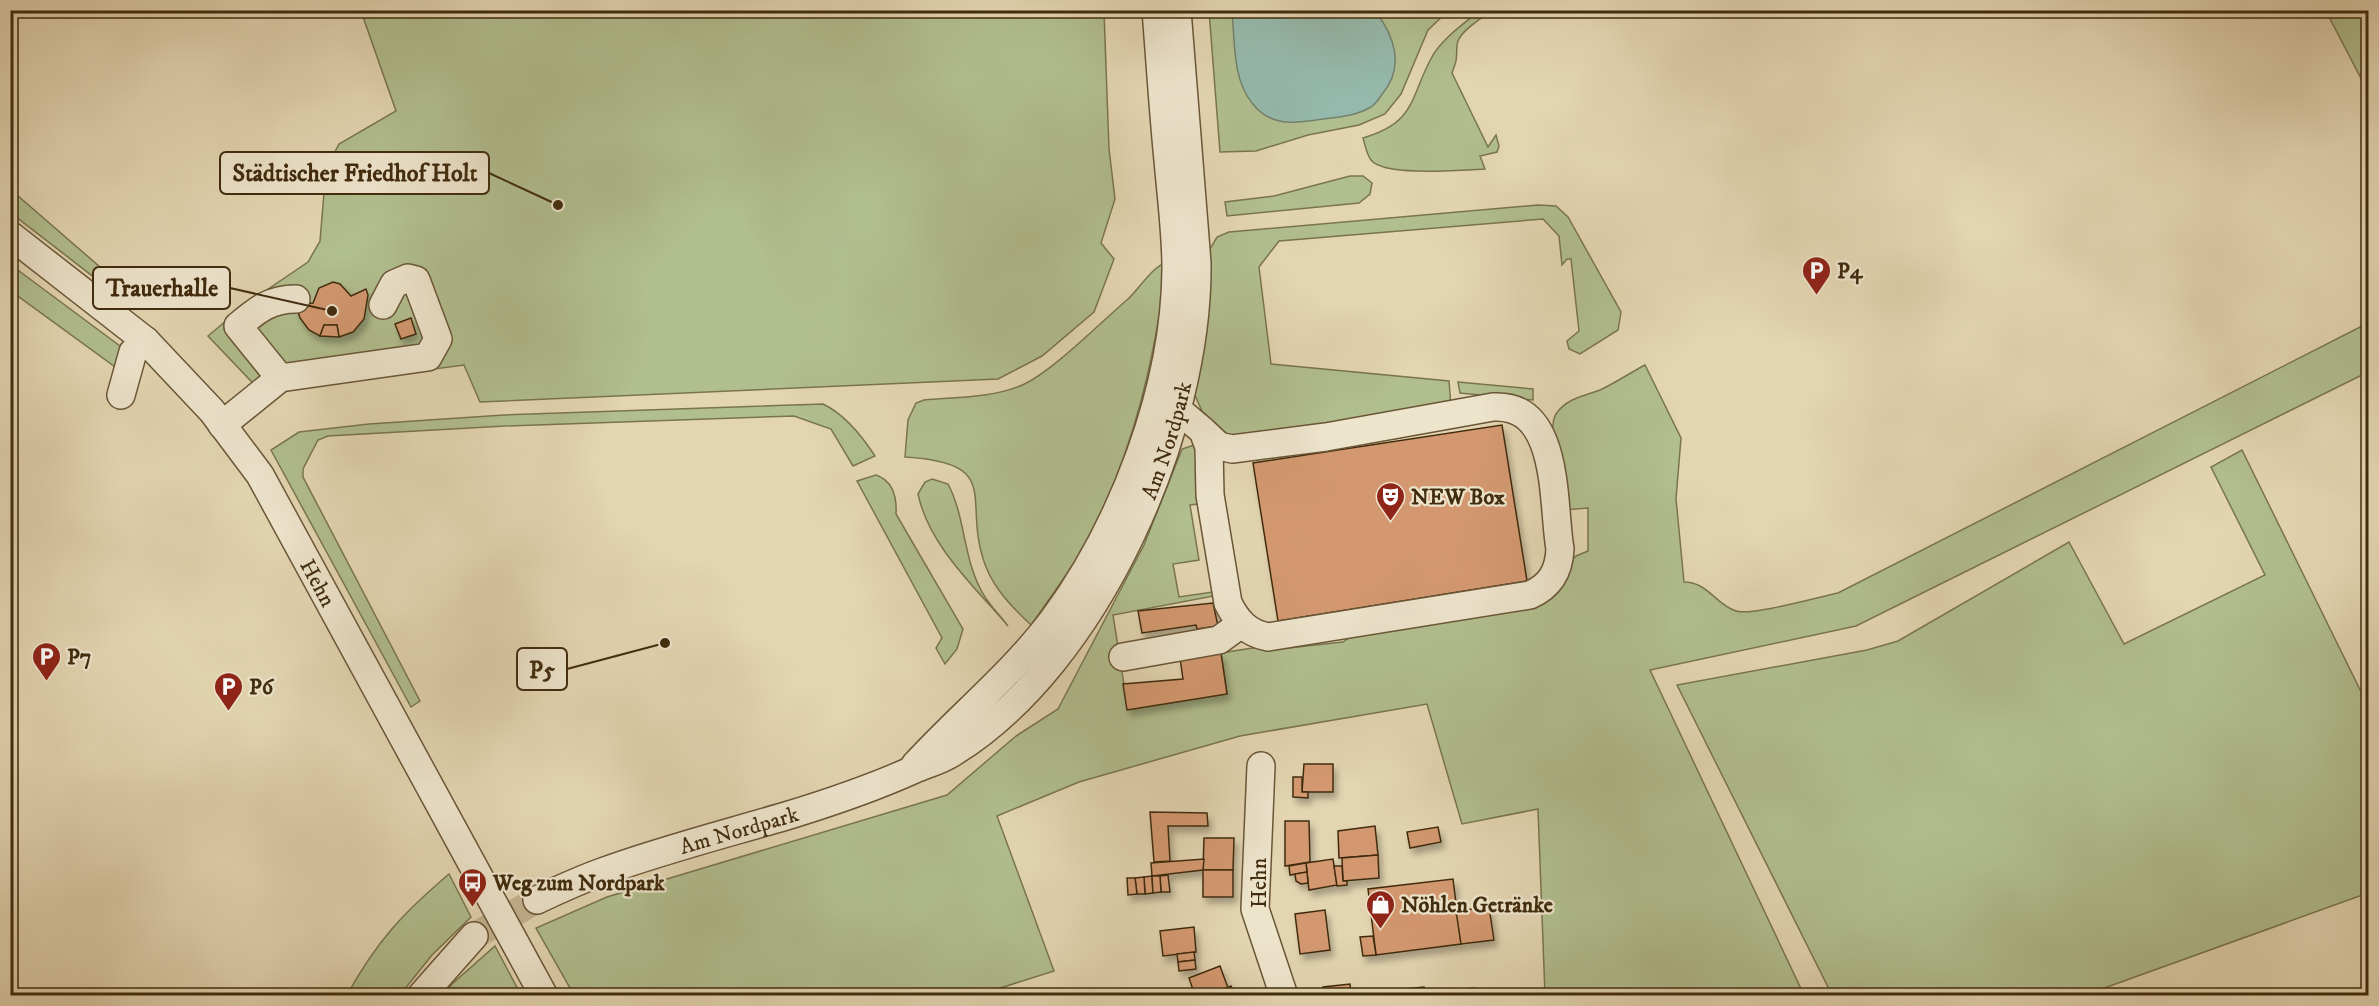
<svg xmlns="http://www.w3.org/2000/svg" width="2379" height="1006" font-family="'IM FELL DW Pica',serif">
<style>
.green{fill:#b1be8e;stroke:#79754e;stroke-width:1.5}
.water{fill:#95b9ac;stroke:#73816d;stroke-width:1.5}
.building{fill:#d3986f;stroke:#412c0e;stroke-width:1.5;filter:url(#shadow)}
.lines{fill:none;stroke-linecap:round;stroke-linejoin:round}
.minor-tunnel{stroke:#c3b390;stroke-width:27;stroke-dasharray:27 14;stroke-linecap:butt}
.minor-casing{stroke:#6a5637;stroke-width:30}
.minor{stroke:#ede4cc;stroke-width:27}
.labels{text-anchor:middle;stroke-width:4.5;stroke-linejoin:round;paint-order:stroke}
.poi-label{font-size:22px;font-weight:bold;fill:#412c0e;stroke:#ede4cc;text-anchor:start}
.street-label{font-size:22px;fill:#412c0e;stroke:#ede4cc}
.leader{fill:none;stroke:#412c0e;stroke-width:2}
.callout-dot{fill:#412c0e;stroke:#ede4cc;stroke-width:2}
.callout{fill:#ede4cc;stroke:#412c0e;stroke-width:2}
.callout-label{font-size:24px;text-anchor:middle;font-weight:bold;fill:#412c0e}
</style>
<defs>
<filter id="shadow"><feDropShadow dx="3.5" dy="6" stdDeviation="3" flood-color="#0004"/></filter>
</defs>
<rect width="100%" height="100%" fill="#e3d5b1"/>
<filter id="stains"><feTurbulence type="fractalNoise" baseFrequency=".00333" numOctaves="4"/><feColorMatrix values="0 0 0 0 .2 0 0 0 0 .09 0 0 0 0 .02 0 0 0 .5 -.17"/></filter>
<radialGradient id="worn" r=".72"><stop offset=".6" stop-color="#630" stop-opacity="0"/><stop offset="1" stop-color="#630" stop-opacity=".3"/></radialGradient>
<!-- green -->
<g class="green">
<path d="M 1480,10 L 1490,11 C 1481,19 1458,32 1457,45 C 1456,60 1458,57 1452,73 L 1488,147 L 1496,135 L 1499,146 L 1497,152 L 1480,156 L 1485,169 C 1464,170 1384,177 1371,160 C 1367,155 1365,145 1363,138 C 1418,122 1409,97 1433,55 C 1444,37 1464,24 1480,10 Z"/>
<path d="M 361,11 L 1104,11 L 1109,149 L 1115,199 L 1101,243 L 1114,259 L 1094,312 L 1042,356 L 998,379 L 480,402 L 464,365 L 297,387 L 268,399 L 208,336 L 246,304 L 308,262 L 320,241 L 326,169 L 339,144 L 396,111 Z"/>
<path d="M 1209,11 L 1448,11 L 1428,30 L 1401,94 L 1385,114 L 1359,125 L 1308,135 L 1256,151 L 1220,152 Z"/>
<path d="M 2326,11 L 2368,11 L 2368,92 Z"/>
<path d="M 1350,176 L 1363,176 L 1372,183 L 1370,194 L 1359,203 L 1227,216 L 1225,202 L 1274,196 Z"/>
<path d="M 10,189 L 130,293 L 126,302 L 11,213 Z"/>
<path d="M 1538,205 L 1556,206 L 1568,217 L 1621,312 L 1618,330 L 1580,354 L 1569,349 L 1567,341 L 1579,331 L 1571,259 L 1567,259 L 1562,265 L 1559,236 L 1543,219 L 1279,241 L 1259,267 L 1271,364 L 1449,381 L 1451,407 L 1230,438 L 1202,411 L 1194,393 L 1207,254 L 1217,237 L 1229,232 Z"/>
<path d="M 1168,262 C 1154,356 1136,447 1091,533 C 1074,566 1052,595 1031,625 C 1013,608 995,590 986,567 C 960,501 1007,463 905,457 L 908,420 L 916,403 L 924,400 C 955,397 991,398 1020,386 C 1050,374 1101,322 1128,299 C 1141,287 1151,267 1168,262 Z"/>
<path d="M 11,265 L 124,349 L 118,369 L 11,291 Z"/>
<path d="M 2368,323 L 2368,372 L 1856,626 L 1650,670 L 1804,995 L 1545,995 L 1538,809 L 1462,824 L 1427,704 L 1240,736 L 1079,782 L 997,816 L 1054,971 L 978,995 L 574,995 L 536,928 L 607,897 L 947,795 L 1016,736 L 1058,709 L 1144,545 L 1182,449 L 1194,445 L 1206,503 L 1190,505 L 1199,560 L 1173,564 L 1179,597 L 1219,591 L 1219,595 L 1113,615 L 1128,710 L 1227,694 L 1221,653 L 1279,644 L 1288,648 L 1343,642 L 1359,631 L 1526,602 L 1576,556 L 1588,551 L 1588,508 L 1564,510 C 1561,490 1546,430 1556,414 C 1567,398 1584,396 1600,390 C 1615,383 1630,373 1645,365 L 1681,438 L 1676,499 L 1684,582 C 1708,582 1716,605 1736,611 C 1751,616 1819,597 1838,593 Z"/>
<path d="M 1458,382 L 1533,389 L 1533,400 L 1460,393 Z"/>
<path d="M 823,404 C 844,414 862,436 875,456 L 853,466 L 831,429 L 794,416 L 505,426 L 328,436 L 318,440 L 303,469 L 303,477 L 420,701 L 411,707 L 271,450 L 299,432 L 369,424 L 504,415 Z"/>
<path d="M 2242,450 L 2368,706 L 2368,893 L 2085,995 L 1832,995 L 1677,685 L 1867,650 L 1898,641 L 2069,542 L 2124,644 L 2265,575 L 2211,467 Z"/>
<path d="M 876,475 C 893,481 897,497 896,514 L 963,629 L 957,649 L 945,664 L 936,648 L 942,638 L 857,481 Z"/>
<path d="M 932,479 L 948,484 C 965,516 963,555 980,588 C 986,602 999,614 1008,626 C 975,587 929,546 918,494 L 925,482 Z"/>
<path d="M 449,874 L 471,917 L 432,955 L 400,995 L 347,995 C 377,941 402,914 449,874 Z"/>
<path d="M 495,946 L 521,995 L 443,995 L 452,984 Z"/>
</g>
<!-- water -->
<path class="water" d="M 1232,11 L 1375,11 C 1394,35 1405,66 1383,93 C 1380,97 1376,104 1371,107 C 1356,116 1339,117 1323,119 C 1296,123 1271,128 1252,103 C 1232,78 1235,41 1232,11 Z"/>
<!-- building -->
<g class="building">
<path d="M 333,282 L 340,284 L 351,296 L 366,289 L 368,295 L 364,319 L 353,332 L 339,337 L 337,325 L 324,325 L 320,336 L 309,330 L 300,318 L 296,305 L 313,303 L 319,288 Z"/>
<path d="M 411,318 L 416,334 L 401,339 L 395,324 Z"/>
<path d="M 324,325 L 337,325 L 339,337 L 320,336 Z"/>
<path d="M 1502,425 L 1527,581 L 1278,621 L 1253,463 Z"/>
<path d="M 1213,603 L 1218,626 L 1197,629 L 1196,625 L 1142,633 L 1138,611 Z"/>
<path d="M 1221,653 L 1227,694 L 1127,710 L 1123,684 L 1183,679 L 1180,658 Z"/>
<path d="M 1304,764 L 1333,764 L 1333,792 L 1302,792 Z"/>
<path d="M 1293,777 L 1302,777 L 1302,792 L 1308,792 L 1308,798 L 1293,797 Z"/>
<path d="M 1150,812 L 1207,813 L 1208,826 L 1168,826 L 1170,861 L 1154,862 Z"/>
<path d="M 1285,821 L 1309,821 L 1310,862 L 1285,866 Z"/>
<path d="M 1375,826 L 1378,855 L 1339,858 L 1338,831 Z"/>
<path d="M 1438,827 L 1441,842 L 1410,848 L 1407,832 Z"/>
<path d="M 1204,838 L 1234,838 L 1233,870 L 1203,870 Z"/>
<path d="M 1378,855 L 1379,878 L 1343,881 L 1342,858 Z"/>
<path d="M 1204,859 L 1203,870 L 1152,876 L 1151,863 Z"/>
<path d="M 1333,859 L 1337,885 L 1309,890 L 1306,863 Z"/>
<path d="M 1306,863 L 1307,872 L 1290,875 L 1289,866 Z"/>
<path d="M 1334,866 L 1342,866 L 1343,881 L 1347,881 L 1347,885 L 1337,886 Z"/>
<rect x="1203" y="870" width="30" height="27"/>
<path d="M 1307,872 L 1308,883 L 1301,884 L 1296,881 L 1295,874 Z"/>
<path d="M 1168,875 L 1170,892 L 1161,892 L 1160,876 Z"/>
<path d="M 1152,876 L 1153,893 L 1145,894 L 1144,877 Z"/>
<path d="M 1152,876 L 1160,876 L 1161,892 L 1153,893 Z"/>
<path d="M 1144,877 L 1145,894 L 1137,894 L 1135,878 Z"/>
<path d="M 1127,878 L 1135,878 L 1137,894 L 1128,895 Z"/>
<path d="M 1453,879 L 1461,944 L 1376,955 L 1368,889 Z"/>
<path d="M 1489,907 L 1494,940 L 1461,944 L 1456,911 Z"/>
<path d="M 1325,910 L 1330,950 L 1300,954 L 1295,914 Z"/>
<path d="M 1194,927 L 1196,952 L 1163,956 L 1160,931 Z"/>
<path d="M 1373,936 L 1376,955 L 1363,956 L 1360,937 Z"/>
<path d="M 1194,952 L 1195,960 L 1178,962 L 1177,954 Z"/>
<path d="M 1195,960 L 1196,969 L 1179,971 L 1178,962 Z"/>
<path d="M 1220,966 L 1228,988 L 1208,996 L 1195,996 L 1189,978 Z"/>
<path d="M 1350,984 L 1351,996 L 1324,996 L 1323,987 Z"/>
<path d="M 1231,986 L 1235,996 L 1216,996 L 1215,993 Z"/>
<path d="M 1424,987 L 1425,996 L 1396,996 L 1395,990 Z"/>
<path d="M 1474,988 L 1475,996 L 1456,996 L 1455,990 Z"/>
</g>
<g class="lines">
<!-- minor-tunnel -->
<path class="minor-tunnel" d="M 474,936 L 537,900"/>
<defs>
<g id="minor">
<path id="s1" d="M 10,235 L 146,341 L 212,411 L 260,475 L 544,996"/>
<path d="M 280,378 L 238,326 C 257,310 270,299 296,299"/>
<path d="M 121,395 L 133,352 L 146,341"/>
<path d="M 1177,409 L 1203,431 L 1209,447 L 1210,495 L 1228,603 C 1237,621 1247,633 1268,637 L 1530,595 C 1550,586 1559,572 1560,549 C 1552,504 1561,403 1493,407 L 1326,437 L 1232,449 L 1219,446 L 1203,431"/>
<path d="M 222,425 L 280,378 L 428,357 L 438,339 L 416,280 L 408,278 L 394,284 L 383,305"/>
<path d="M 1123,657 L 1219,640 L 1241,624"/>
<path d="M 915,765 C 960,716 1013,673 1053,620 C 1123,525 1175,388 1176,269 C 1176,232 1171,196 1168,160 C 1163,110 1160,60 1156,10"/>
<path d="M 1261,766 L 1255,909 L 1284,996"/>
<path id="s2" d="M 537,900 C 558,890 580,880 602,872 C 662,850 725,834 786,816 C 832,802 871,789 915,769 C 927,764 941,760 952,753 C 1098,664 1199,429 1197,263 L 1177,10"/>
<path d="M 421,996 L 474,936"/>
</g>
</defs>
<!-- minor casing -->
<use href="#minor" class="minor-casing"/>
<!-- minor -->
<use href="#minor" class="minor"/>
</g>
<!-- icons -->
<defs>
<symbol id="parking-pin" viewBox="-11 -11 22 30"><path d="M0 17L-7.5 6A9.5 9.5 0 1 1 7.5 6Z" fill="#8f2418" stroke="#ede4cc"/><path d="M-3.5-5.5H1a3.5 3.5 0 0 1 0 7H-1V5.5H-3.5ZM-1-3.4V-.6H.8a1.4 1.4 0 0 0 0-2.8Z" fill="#fff"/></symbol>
<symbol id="theatre-pin" viewBox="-11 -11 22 30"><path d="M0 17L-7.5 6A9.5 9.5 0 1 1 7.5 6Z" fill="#8f2418" stroke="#ede4cc"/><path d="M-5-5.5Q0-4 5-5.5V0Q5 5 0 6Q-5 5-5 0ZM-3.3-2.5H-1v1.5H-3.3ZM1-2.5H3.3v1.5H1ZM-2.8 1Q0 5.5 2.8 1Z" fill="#fff"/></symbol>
<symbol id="bus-pin" viewBox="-11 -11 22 30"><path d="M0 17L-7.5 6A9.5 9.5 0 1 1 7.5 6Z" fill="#8f2418" stroke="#ede4cc"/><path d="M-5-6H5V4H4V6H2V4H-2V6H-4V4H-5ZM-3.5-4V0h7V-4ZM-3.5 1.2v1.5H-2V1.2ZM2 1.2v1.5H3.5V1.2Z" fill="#fff"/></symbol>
<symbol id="shop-pin" viewBox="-11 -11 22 30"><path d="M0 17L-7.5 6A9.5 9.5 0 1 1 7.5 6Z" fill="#8f2418" stroke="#ede4cc"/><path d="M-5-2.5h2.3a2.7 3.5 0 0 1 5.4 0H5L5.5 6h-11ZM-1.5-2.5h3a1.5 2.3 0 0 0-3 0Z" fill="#fff"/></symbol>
</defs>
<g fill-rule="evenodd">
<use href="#parking-pin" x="1800" y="254" width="33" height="45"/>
<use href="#theatre-pin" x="1374" y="480" width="33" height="45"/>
<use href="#parking-pin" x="30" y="640" width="33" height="45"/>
<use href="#parking-pin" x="212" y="670" width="33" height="45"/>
<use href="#bus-pin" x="456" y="866" width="33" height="45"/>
<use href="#shop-pin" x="1364" y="888" width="33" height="45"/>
</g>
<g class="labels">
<!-- poi labels -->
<g class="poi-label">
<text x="1837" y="278">P4</text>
<text x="1411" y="504">NEW Box</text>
<text x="67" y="664">P7</text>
<text x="249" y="694">P6</text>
<text x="493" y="890">Weg zum Nordpark</text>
<text x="1401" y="912">Nöhlen Getränke</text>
</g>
<!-- street labels -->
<g class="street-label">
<text dy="8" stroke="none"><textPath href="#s2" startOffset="828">Am Nordpark</textPath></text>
<text dy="8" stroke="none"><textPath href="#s1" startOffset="471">Hehn</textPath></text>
<text dy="8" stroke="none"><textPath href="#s2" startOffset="214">Am Nordpark</textPath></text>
<text transform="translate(1258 883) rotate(-90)" y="8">Hehn</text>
</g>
</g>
<!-- callouts -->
<path class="leader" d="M558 205L489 173M332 311L230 288M665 643L567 669"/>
<g class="callout-dot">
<circle cx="558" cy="205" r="6"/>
<circle cx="332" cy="311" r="6"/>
<circle cx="665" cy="643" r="6"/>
</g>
<g class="callout">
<rect x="220" y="152" width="269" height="42" rx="6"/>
<rect x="93" y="267" width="137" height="42" rx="6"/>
<rect x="517" y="648" width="50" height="42" rx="6"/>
</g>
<g class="callout-label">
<text x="355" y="181">Städtischer Friedhof Holt</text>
<text x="162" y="296">Trauerhalle</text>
<text x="542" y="678">P5</text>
</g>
<!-- margin -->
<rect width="2379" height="1006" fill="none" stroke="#e3d5b1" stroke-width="36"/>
<rect x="12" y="12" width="2355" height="982" fill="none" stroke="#412c0e" stroke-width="3"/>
<rect x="18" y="18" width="2343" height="970" fill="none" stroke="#412c0e" stroke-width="1.5"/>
<rect width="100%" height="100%" filter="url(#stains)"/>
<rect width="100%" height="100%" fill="url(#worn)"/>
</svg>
